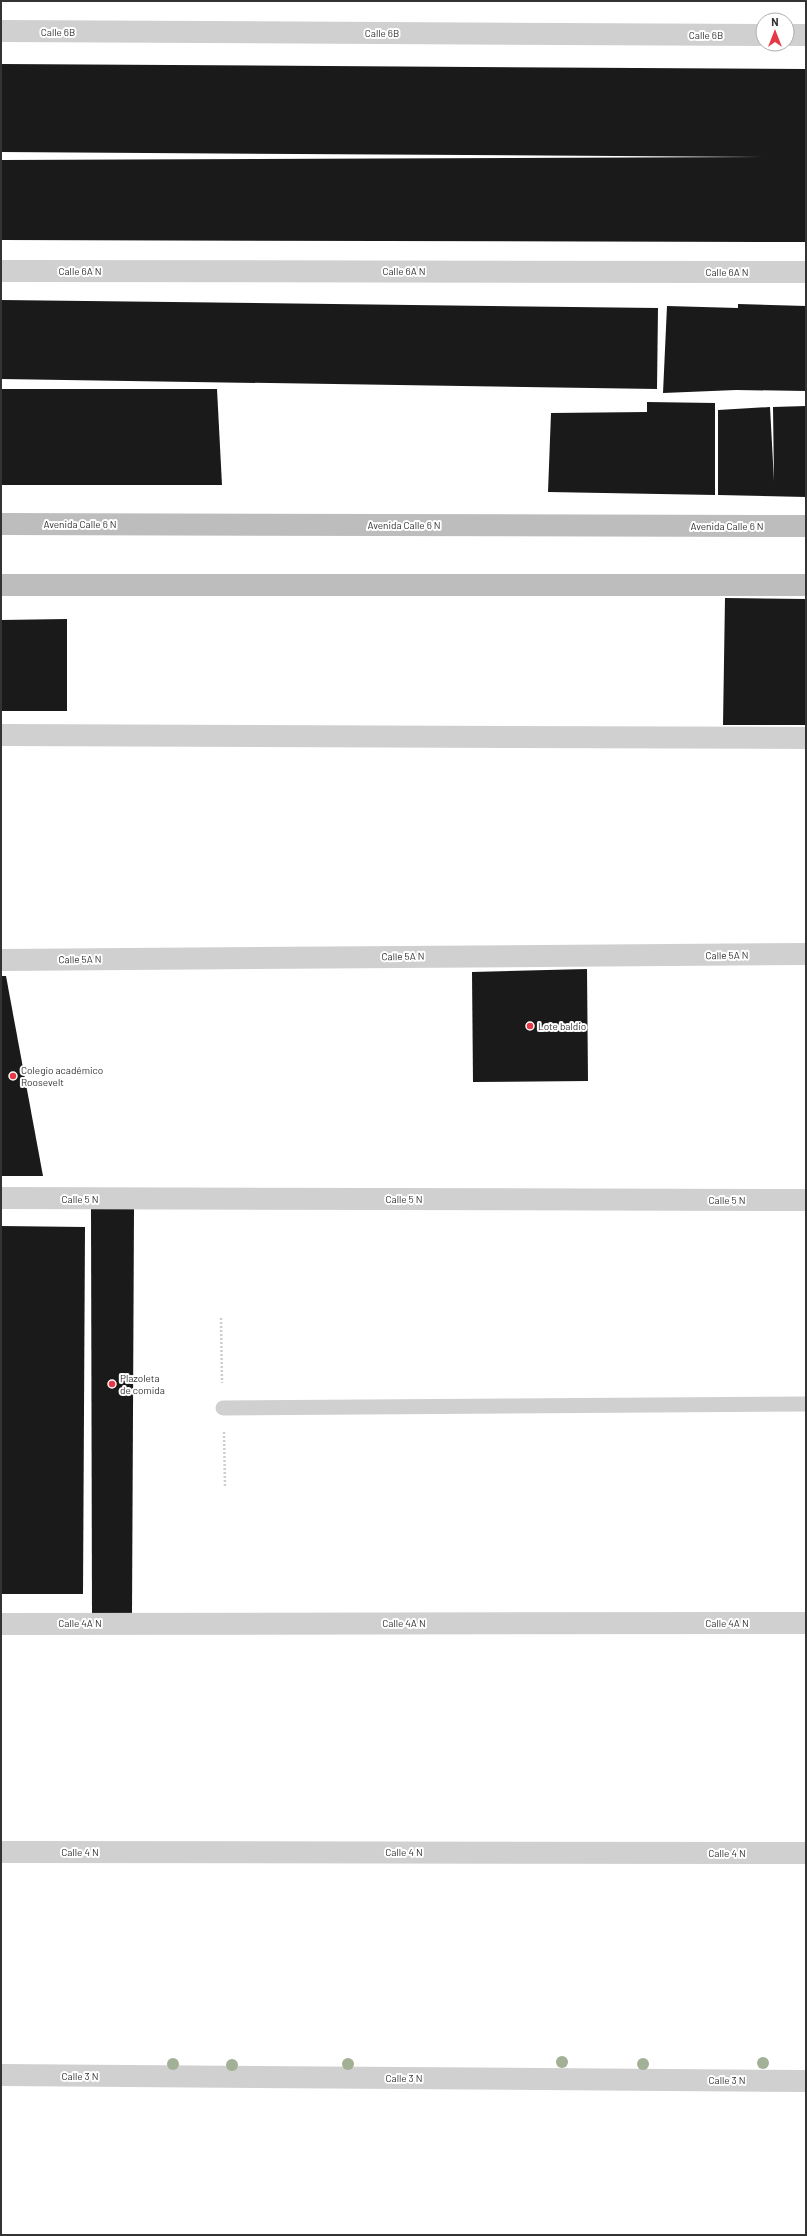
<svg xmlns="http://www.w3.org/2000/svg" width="807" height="2236" font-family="Barlow,sans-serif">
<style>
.building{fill:#1a1a1a}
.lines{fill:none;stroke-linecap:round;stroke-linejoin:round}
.path{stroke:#cdcdcd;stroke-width:2.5;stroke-dasharray:2 2;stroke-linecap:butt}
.lane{stroke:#d0d0d0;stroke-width:15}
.street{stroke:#d0d0d0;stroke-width:22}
.secondary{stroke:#bdbdbd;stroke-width:22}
.tree{fill:#a2b095}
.poi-dot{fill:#e63946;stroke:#fff;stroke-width:1.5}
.labels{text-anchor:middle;stroke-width:4;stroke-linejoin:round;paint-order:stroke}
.street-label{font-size:10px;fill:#333;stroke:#fff}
.poi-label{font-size:10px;fill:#333;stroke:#fff;text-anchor:start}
</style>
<rect width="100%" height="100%" fill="#fff"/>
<!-- building -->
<g class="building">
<path d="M 1,64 L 806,69 L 806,242 L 1,240 L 1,160 L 779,157 L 1,152 Z"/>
<path d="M 1,300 L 658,308 L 657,389 L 1,379 Z"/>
<path d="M 738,304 L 806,306 L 806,391 L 736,390 L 663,393 L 667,306 L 738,308 Z"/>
<path d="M 1,389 L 217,389 L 222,485 L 1,485 Z"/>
<path d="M 647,402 L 715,403 L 715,495 L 548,492 L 551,413 L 647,412 Z"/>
<path d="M 806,406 L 806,497 L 718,495 L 718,410 L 770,407 L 774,481 L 773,407 Z"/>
<path d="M 725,598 L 806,599 L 806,725 L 723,725 Z"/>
<path d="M 67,619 L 67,711 L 1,711 L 1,620 Z"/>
<path d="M 587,969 L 588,1081 L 473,1082 L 472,972 Z"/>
<path d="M 1,976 L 6,976 L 43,1176 L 1,1176 Z"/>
<path d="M 91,1208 L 134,1209 L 132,1614 L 92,1615 Z"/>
<path d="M 1,1226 L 85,1227 L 83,1594 L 1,1594 Z"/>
</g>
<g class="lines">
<!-- path -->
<g class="path">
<path d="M 221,1318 L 222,1383"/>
<path d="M 224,1432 L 225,1488"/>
</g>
<!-- lane -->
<path class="lane" d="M 223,1408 L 806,1404"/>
<!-- street -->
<g class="street">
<path d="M 1,31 L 763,35"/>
<path d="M 787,35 L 806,35"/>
<path d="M 1,271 L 806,272"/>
<path d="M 1,735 L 806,738"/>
<path d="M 1,960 L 806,954"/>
<path d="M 1,1198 L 806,1200"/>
<path d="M 1,1624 L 806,1623"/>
<path d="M 1,1852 L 806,1853"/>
<path d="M 1,2075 L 806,2081"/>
</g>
<!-- secondary -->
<g class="secondary">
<path d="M 1,524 L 806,526"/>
<path d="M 1,585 L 806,585"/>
</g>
</g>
<!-- trees -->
<g class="tree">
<circle cx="562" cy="2062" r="6"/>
<circle cx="763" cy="2063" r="6"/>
<circle cx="173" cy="2064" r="6"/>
<circle cx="348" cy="2064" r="6"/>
<circle cx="643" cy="2064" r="6"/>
<circle cx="232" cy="2065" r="6"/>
</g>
<!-- markers -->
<g class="poi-dot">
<circle cx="530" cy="1026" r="4"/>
<circle cx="13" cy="1076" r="4"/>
<circle cx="112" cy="1384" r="4"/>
</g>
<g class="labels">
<!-- street labels -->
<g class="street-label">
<text x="58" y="36">Calle 6B</text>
<text x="382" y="37">Calle 6B</text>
<text x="706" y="39">Calle 6B</text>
<text x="80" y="275">Calle 6A N</text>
<text x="404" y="275">Calle 6A N</text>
<text x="727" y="276">Calle 6A N</text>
<text x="80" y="528">Avenida Calle 6 N</text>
<text x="404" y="529">Avenida Calle 6 N</text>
<text x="727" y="530">Avenida Calle 6 N</text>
<text transform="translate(727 955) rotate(-1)" y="4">Calle 5A N</text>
<text transform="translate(403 956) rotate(-1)" y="4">Calle 5A N</text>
<text transform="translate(80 959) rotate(-1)" y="4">Calle 5A N</text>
<text x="80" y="1203">Calle 5 N</text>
<text x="404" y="1203">Calle 5 N</text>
<text x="727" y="1204">Calle 5 N</text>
<text x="80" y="1627">Calle 4A N</text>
<text x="404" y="1627">Calle 4A N</text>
<text x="727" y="1627">Calle 4A N</text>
<text x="80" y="1856">Calle 4 N</text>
<text x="404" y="1856">Calle 4 N</text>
<text x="727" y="1857">Calle 4 N</text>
<text x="80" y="2080">Calle 3 N</text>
<text x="404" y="2082">Calle 3 N</text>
<text x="727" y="2084">Calle 3 N</text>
</g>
<!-- poi labels -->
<g class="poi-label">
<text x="538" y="1030">Lote baldio</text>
<text x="21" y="1074">Colegio académico<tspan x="21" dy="12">Roosevelt</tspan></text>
<text x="120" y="1382">Plazoleta<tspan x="120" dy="12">de comida</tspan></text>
</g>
</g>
<!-- border -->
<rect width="807" height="2236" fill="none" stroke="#333333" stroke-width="4"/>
<!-- north arrow -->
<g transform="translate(775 32)"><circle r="19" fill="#ffffff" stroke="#adadad"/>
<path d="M0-3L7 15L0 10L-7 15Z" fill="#e63946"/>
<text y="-6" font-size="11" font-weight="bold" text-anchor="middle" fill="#333333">N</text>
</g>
</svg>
